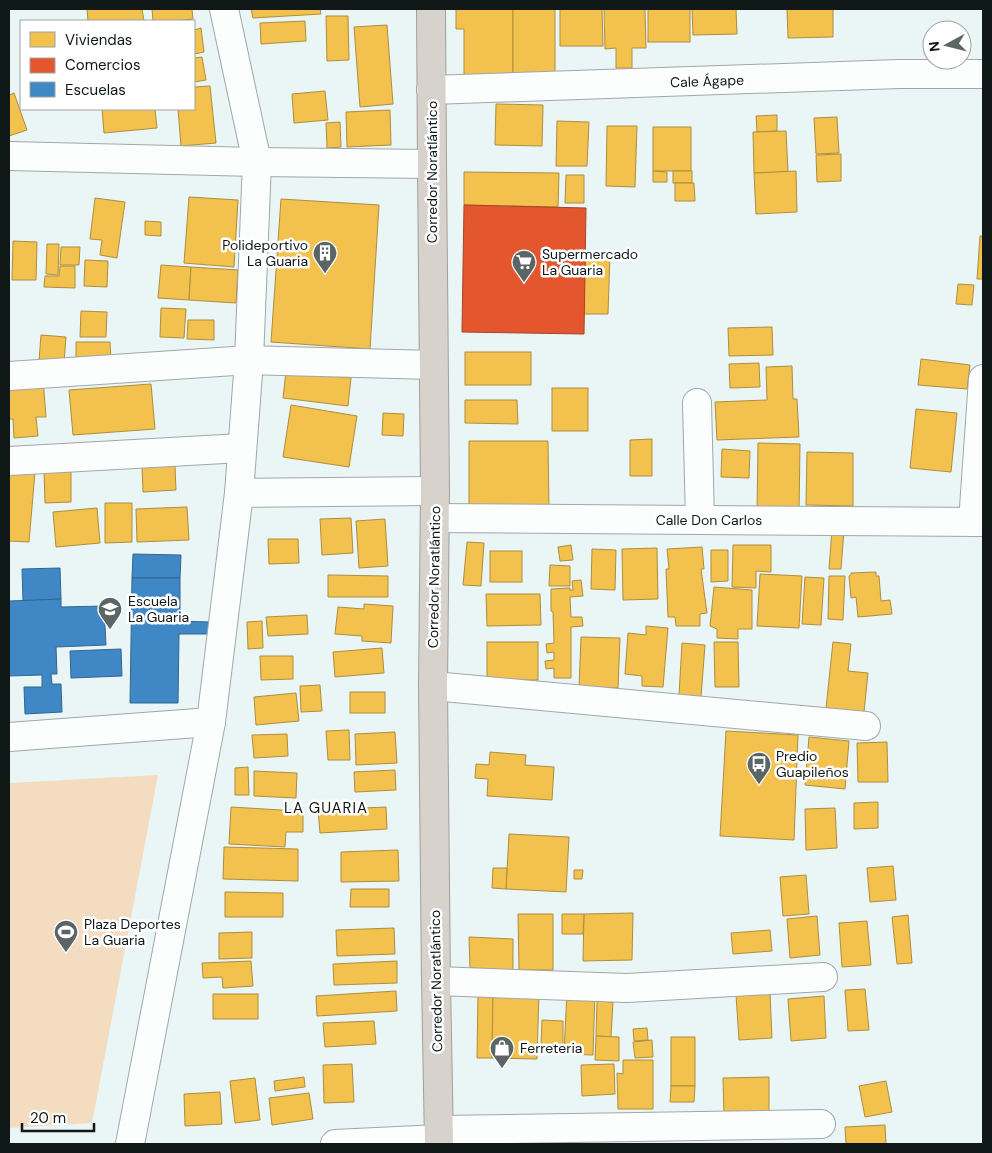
<svg xmlns="http://www.w3.org/2000/svg" width="992" height="1153" font-family="'DM Sans',sans-serif">
<style>
.green{fill:#f4dcc0}
.homes{fill:#f2c14e;stroke:#ae8e3e}
.shops{fill:#e4572e;stroke:#a44427}
.schools{fill:#3f88c5;stroke:#316691}
.lines{fill:none;stroke-linecap:round;stroke-linejoin:round}
.minor-casing{stroke:#9fa8a7;stroke-width:30}
.highway-casing{stroke:#a2a099;stroke-width:30}
.minor{stroke:#fcfefe;stroke-width:28}
.highway{stroke:#d7d2cb;stroke-width:28}
.labels{text-anchor:middle;stroke-width:5;stroke-linejoin:round;paint-order:stroke}
.street-label{font-size:14px;fill:#101817;stroke:#fff}
.poi-label{font-size:14px;fill:#101817;stroke:#fff;text-anchor:start}
.neighbourhood-label{font-size:15px;letter-spacing:1px;fill:#101817;stroke:#fff}
</style>
<rect width="100%" height="100%" fill="#eaf5f5"/>
<!-- green -->
<path class="green" d="M 158,775 L 92,1123 L 9,1128 L 9,783 Z"/>
<!-- homes -->
<g class="homes">
<path d="M 87,9 L 142,9 L 144,21 L 88,21 Z"/>
<path d="M 152,9 L 192,9 L 193,19 L 173,21 L 153,21 Z"/>
<path d="M 251,9 L 320,9 L 321,14 L 253,18 Z"/>
<path d="M 456,9 L 513,9 L 513,76 L 464,76 L 464,29 L 456,29 Z"/>
<rect x="513" y="9" width="42" height="67"/>
<path d="M 560,9 L 602,9 L 603,46 L 560,46 Z"/>
<path d="M 604,9 L 645,9 L 646,48 L 632,48 L 632,68 L 616,68 L 616,48 L 605,49 Z"/>
<rect x="648" y="9" width="42" height="33"/>
<path d="M 692,9 L 736,9 L 737,34 L 693,35 Z"/>
<path d="M 787,9 L 833,9 L 833,37 L 788,38 Z"/>
<path d="M 326,16 L 348,16 L 349,60 L 327,61 Z"/>
<path d="M 305,21 L 306,41 L 261,44 L 260,23 Z"/>
<path d="M 387,25 L 393,104 L 360,107 L 354,27 Z"/>
<path d="M 201,28 L 204,52 L 194,54 L 194,30 Z"/>
<path d="M 202,57 L 206,80 L 194,82 L 194,58 Z"/>
<path d="M 210,86 L 216,143 L 181,146 L 178,109 L 194,109 L 194,87 Z"/>
<path d="M 325,91 L 328,120 L 294,123 L 292,94 Z"/>
<path d="M 14,93 L 27,130 L 9,136 L 9,95 Z"/>
<path d="M 496,104 L 543,105 L 542,146 L 495,145 Z"/>
<path d="M 102,109 L 155,109 L 157,128 L 104,133 Z"/>
<path d="M 390,110 L 391,145 L 347,147 L 346,112 Z"/>
<path d="M 777,115 L 777,131 L 757,132 L 756,116 Z"/>
<path d="M 837,117 L 839,153 L 816,154 L 814,118 Z"/>
<path d="M 557,121 L 589,122 L 587,166 L 556,166 Z"/>
<path d="M 340,122 L 341,147 L 327,148 L 326,123 Z"/>
<path d="M 607,126 L 637,126 L 635,187 L 606,186 Z"/>
<rect x="653" y="127" width="38" height="44"/>
<path d="M 786,131 L 788,172 L 754,173 L 753,132 Z"/>
<path d="M 841,154 L 841,181 L 817,182 L 816,155 Z"/>
<path d="M 653,171 L 667,172 L 667,182 L 653,182 Z"/>
<rect x="673" y="171" width="19" height="12"/>
<path d="M 796,171 L 797,212 L 756,214 L 754,173 Z"/>
<path d="M 464,172 L 559,173 L 558,207 L 464,205 Z"/>
<path d="M 566,175 L 584,175 L 584,203 L 565,203 Z"/>
<path d="M 675,183 L 694,183 L 695,201 L 675,201 Z"/>
<path d="M 189,197 L 238,200 L 234,267 L 184,263 Z"/>
<path d="M 95,198 L 125,202 L 117,258 L 100,255 L 102,240 L 90,239 Z"/>
<path d="M 281,199 L 379,205 L 370,349 L 271,342 Z"/>
<path d="M 145,221 L 161,222 L 161,236 L 145,235 Z"/>
<path d="M 980,236 L 983,236 L 983,279 L 977,279 Z"/>
<path d="M 13,241 L 37,242 L 36,280 L 12,280 Z"/>
<path d="M 47,244 L 59,244 L 58,275 L 46,274 Z"/>
<path d="M 61,247 L 80,247 L 79,265 L 60,265 Z"/>
<path d="M 585,252 L 610,253 L 608,314 L 584,314 Z"/>
<path d="M 85,260 L 108,261 L 107,287 L 84,286 Z"/>
<path d="M 161,265 L 191,267 L 189,300 L 158,298 Z"/>
<path d="M 60,266 L 75,266 L 75,288 L 44,287 L 45,276 L 59,276 Z"/>
<path d="M 191,267 L 238,270 L 236,303 L 189,300 Z"/>
<path d="M 958,284 L 974,285 L 972,305 L 956,304 Z"/>
<path d="M 161,308 L 186,309 L 184,338 L 160,337 Z"/>
<path d="M 81,311 L 107,312 L 106,337 L 80,337 Z"/>
<path d="M 188,320 L 214,320 L 214,340 L 187,339 Z"/>
<path d="M 772,327 L 773,355 L 729,356 L 728,328 Z"/>
<path d="M 41,335 L 66,337 L 64,363 L 39,361 Z"/>
<path d="M 76,342 L 110,342 L 111,361 L 76,362 Z"/>
<rect x="465" y="352" width="66" height="33"/>
<path d="M 921,359 L 970,365 L 967,389 L 918,385 Z"/>
<path d="M 759,363 L 760,387 L 730,388 L 729,364 Z"/>
<path d="M 792,366 L 793,399 L 797,399 L 799,437 L 717,440 L 715,402 L 767,400 L 766,367 Z"/>
<path d="M 286,371 L 351,378 L 348,406 L 283,398 Z"/>
<path d="M 43,379 L 46,417 L 36,417 L 38,436 L 14,438 L 13,419 L 9,419 L 9,381 Z"/>
<path d="M 151,384 L 155,429 L 73,435 L 69,390 Z"/>
<rect x="552" y="388" width="36" height="43"/>
<path d="M 465,400 L 517,400 L 518,424 L 465,423 Z"/>
<path d="M 291,405 L 357,416 L 349,467 L 283,457 Z"/>
<path d="M 916,409 L 957,413 L 951,472 L 910,468 Z"/>
<path d="M 383,413 L 404,414 L 403,436 L 382,435 Z"/>
<path d="M 652,439 L 652,476 L 630,476 L 630,440 Z"/>
<path d="M 469,441 L 548,441 L 549,509 L 469,509 Z"/>
<path d="M 758,443 L 800,444 L 799,514 L 757,513 Z"/>
<path d="M 722,449 L 750,451 L 749,478 L 721,477 Z"/>
<path d="M 807,452 L 853,453 L 853,506 L 806,505 Z"/>
<path d="M 175,466 L 176,490 L 143,492 L 142,467 Z"/>
<path d="M 71,470 L 71,502 L 45,503 L 44,471 Z"/>
<path d="M 9,471 L 35,472 L 29,542 L 9,541 Z"/>
<path d="M 105,503 L 132,503 L 132,542 L 105,543 Z"/>
<path d="M 187,507 L 189,540 L 137,542 L 136,509 Z"/>
<path d="M 97,508 L 100,543 L 56,547 L 53,512 Z"/>
<path d="M 351,518 L 353,553 L 322,555 L 320,519 Z"/>
<path d="M 385,519 L 388,566 L 359,568 L 356,521 Z"/>
<path d="M 832,529 L 844,530 L 841,569 L 829,569 Z"/>
<path d="M 268,539 L 298,539 L 299,563 L 269,564 Z"/>
<path d="M 467,542 L 484,543 L 481,586 L 463,585 Z"/>
<path d="M 571,545 L 573,560 L 560,561 L 558,547 Z"/>
<path d="M 733,545 L 771,545 L 771,572 L 756,571 L 756,588 L 732,587 Z"/>
<path d="M 702,547 L 704,569 L 701,569 L 707,613 L 700,614 L 700,626 L 676,626 L 675,617 L 668,617 L 666,569 L 669,569 L 667,549 Z"/>
<path d="M 657,548 L 658,599 L 623,600 L 622,549 Z"/>
<path d="M 592,549 L 616,550 L 615,590 L 591,589 Z"/>
<path d="M 711,550 L 728,550 L 728,581 L 711,582 Z"/>
<rect x="490" y="551" width="32" height="31"/>
<path d="M 550,565 L 570,566 L 570,586 L 549,586 Z"/>
<path d="M 876,572 L 876,576 L 879,576 L 881,601 L 890,600 L 892,614 L 858,617 L 856,597 L 851,598 L 849,576 L 851,575 L 851,573 Z"/>
<path d="M 760,574 L 802,576 L 799,628 L 757,626 Z"/>
<path d="M 328,575 L 388,576 L 388,597 L 328,597 Z"/>
<path d="M 829,576 L 845,576 L 843,620 L 828,619 Z"/>
<path d="M 805,577 L 824,578 L 821,625 L 802,624 Z"/>
<path d="M 581,580 L 583,596 L 570,597 L 571,617 L 582,617 L 583,626 L 571,627 L 571,678 L 554,678 L 554,668 L 546,669 L 545,661 L 554,660 L 554,652 L 547,653 L 546,644 L 554,643 L 553,612 L 551,611 L 551,589 L 570,588 L 570,590 L 573,590 L 572,581 Z"/>
<path d="M 714,587 L 752,590 L 752,629 L 738,629 L 738,639 L 717,638 L 717,629 L 710,626 Z"/>
<path d="M 486,594 L 540,594 L 541,625 L 487,626 Z"/>
<path d="M 364,604 L 393,606 L 391,643 L 362,641 L 362,636 L 335,634 L 338,607 L 364,609 Z"/>
<path d="M 307,615 L 308,634 L 268,636 L 266,617 Z"/>
<path d="M 262,621 L 263,648 L 248,649 L 247,622 Z"/>
<path d="M 646,626 L 668,628 L 663,687 L 642,686 L 642,676 L 625,674 L 628,633 L 646,635 Z"/>
<path d="M 581,637 L 620,638 L 618,688 L 579,687 Z"/>
<rect x="487" y="642" width="51" height="38"/>
<path d="M 714,642 L 738,642 L 739,687 L 715,687 Z"/>
<path d="M 833,642 L 851,644 L 848,671 L 868,673 L 864,712 L 826,708 Z"/>
<path d="M 682,643 L 705,645 L 701,697 L 679,695 Z"/>
<path d="M 382,648 L 384,673 L 335,677 L 333,652 Z"/>
<path d="M 260,656 L 293,656 L 293,679 L 261,680 Z"/>
<path d="M 320,685 L 322,711 L 301,712 L 300,686 Z"/>
<rect x="350" y="692" width="35" height="21"/>
<path d="M 296,693 L 299,721 L 256,725 L 254,697 Z"/>
<path d="M 349,730 L 350,760 L 328,760 L 326,731 Z"/>
<path d="M 726,731 L 798,735 L 794,840 L 720,836 Z"/>
<path d="M 395,732 L 397,763 L 356,765 L 355,734 Z"/>
<path d="M 287,734 L 288,756 L 254,758 L 252,735 Z"/>
<path d="M 809,737 L 849,741 L 845,789 L 805,785 Z"/>
<path d="M 887,742 L 888,782 L 858,782 L 857,743 Z"/>
<path d="M 490,752 L 526,755 L 525,765 L 554,767 L 552,800 L 487,796 L 488,779 L 475,778 L 476,764 L 489,765 Z"/>
<path d="M 248,767 L 249,795 L 235,795 L 235,768 Z"/>
<path d="M 395,770 L 396,790 L 355,792 L 354,772 Z"/>
<path d="M 254,771 L 297,773 L 296,798 L 254,796 Z"/>
<path d="M 878,802 L 878,828 L 854,829 L 854,803 Z"/>
<path d="M 231,807 L 281,810 L 303,809 L 303,832 L 286,832 L 285,847 L 229,844 Z"/>
<path d="M 386,807 L 387,829 L 320,833 L 318,810 Z"/>
<path d="M 835,808 L 837,848 L 806,850 L 805,809 Z"/>
<path d="M 509,834 L 569,837 L 566,892 L 506,889 Z"/>
<path d="M 224,847 L 298,849 L 298,881 L 223,879 Z"/>
<path d="M 398,850 L 399,881 L 341,882 L 341,852 Z"/>
<path d="M 893,866 L 896,900 L 870,902 L 867,868 Z"/>
<path d="M 493,868 L 507,868 L 506,889 L 492,888 Z"/>
<path d="M 574,870 L 583,870 L 582,879 L 574,879 Z"/>
<path d="M 806,875 L 809,914 L 783,916 L 780,877 Z"/>
<path d="M 351,889 L 389,889 L 389,907 L 350,907 Z"/>
<path d="M 225,892 L 283,893 L 283,917 L 225,917 Z"/>
<path d="M 633,913 L 632,960 L 583,961 L 584,914 Z"/>
<path d="M 518,914 L 553,914 L 553,970 L 519,970 Z"/>
<path d="M 562,914 L 584,914 L 583,934 L 562,934 Z"/>
<path d="M 908,915 L 912,963 L 897,964 L 892,917 Z"/>
<path d="M 817,916 L 820,955 L 790,958 L 787,919 Z"/>
<path d="M 867,921 L 871,965 L 842,967 L 839,923 Z"/>
<path d="M 394,928 L 395,954 L 337,956 L 336,930 Z"/>
<path d="M 770,930 L 772,951 L 733,954 L 731,933 Z"/>
<path d="M 252,932 L 252,958 L 219,959 L 219,933 Z"/>
<path d="M 469,937 L 513,939 L 513,970 L 470,968 Z"/>
<path d="M 251,961 L 253,986 L 223,988 L 222,977 L 203,978 L 202,963 Z"/>
<path d="M 397,961 L 397,983 L 334,985 L 333,964 Z"/>
<path d="M 865,989 L 869,1030 L 848,1031 L 845,990 Z"/>
<path d="M 396,991 L 397,1011 L 317,1016 L 316,996 Z"/>
<path d="M 478,991 L 493,991 L 492,1058 L 477,1058 Z"/>
<path d="M 493,991 L 539,992 L 537,1059 L 492,1058 Z"/>
<path d="M 567,991 L 595,992 L 593,1055 L 564,1054 Z"/>
<path d="M 770,993 L 772,1038 L 739,1040 L 736,995 Z"/>
<rect x="213" y="994" width="45" height="25"/>
<path d="M 824,996 L 826,1038 L 791,1041 L 788,999 Z"/>
<path d="M 597,1001 L 613,1002 L 611,1037 L 596,1036 Z"/>
<path d="M 542,1020 L 563,1021 L 563,1046 L 541,1045 Z"/>
<path d="M 374,1021 L 376,1044 L 325,1047 L 323,1023 Z"/>
<path d="M 647,1028 L 648,1040 L 634,1041 L 633,1029 Z"/>
<path d="M 596,1036 L 619,1037 L 619,1061 L 595,1060 Z"/>
<rect x="671" y="1037" width="24" height="49"/>
<path d="M 652,1040 L 653,1057 L 635,1058 L 633,1042 Z"/>
<path d="M 623,1060 L 653,1060 L 653,1109 L 618,1109 L 617,1073 L 623,1074 Z"/>
<path d="M 352,1064 L 354,1102 L 324,1103 L 323,1065 Z"/>
<path d="M 614,1064 L 615,1094 L 582,1096 L 581,1065 Z"/>
<path d="M 304,1077 L 305,1087 L 275,1091 L 274,1081 Z"/>
<path d="M 769,1077 L 769,1117 L 724,1118 L 723,1078 Z"/>
<path d="M 255,1078 L 260,1120 L 235,1123 L 230,1081 Z"/>
<path d="M 886,1081 L 892,1112 L 865,1117 L 859,1086 Z"/>
<path d="M 671,1086 L 695,1086 L 694,1102 L 670,1102 Z"/>
<path d="M 220,1092 L 222,1124 L 185,1126 L 184,1094 Z"/>
<path d="M 309,1093 L 313,1119 L 272,1125 L 269,1098 Z"/>
<path d="M 885,1125 L 886,1144 L 846,1144 L 845,1127 Z"/>
</g>
<!-- shops -->
<path class="shops" d="M 464,205 L 586,208 L 584,334 L 462,332 Z"/>
<!-- schools -->
<g class="schools">
<path d="M 133,554 L 181,555 L 180,578 L 132,578 Z"/>
<path d="M 60,568 L 61,599 L 23,601 L 22,569 Z"/>
<path d="M 132,578 L 180,578 L 180,621 L 209,622 L 209,634 L 179,634 L 178,703 L 130,703 Z"/>
<path d="M 61,599 L 61,607 L 104,606 L 106,645 L 56,647 L 57,674 L 51,674 L 52,684 L 61,684 L 62,712 L 25,714 L 24,687 L 42,687 L 42,675 L 9,676 L 9,601 Z"/>
<path d="M 121,649 L 122,676 L 71,678 L 70,651 Z"/>
</g>
<g class="lines">
<defs>
<g id="minor">
<path d="M 431,90 L 899,74 L 983,74"/>
<path d="M 9,156 L 257,162 L 432,164"/>
<path d="M 9,376 L 249,360 L 433,365"/>
<path d="M 697,403 L 700,520"/>
<path d="M 9,461 L 242,448"/>
<path d="M 239,493 L 435,491"/>
<path d="M 435,518 L 983,522"/>
<path d="M 973,522 L 983,379"/>
<path d="M 433,686 L 866,726"/>
<path d="M 9,737 L 211,722"/>
<path d="M 436,981 L 627,988 L 823,977"/>
<path d="M 439,1130 L 821,1124"/>
<path d="M 130,1144 L 211,722 L 239,493 L 249,360 L 257,162 L 224,9"/>
<path d="M 335,1144 L 439,1139"/>
</g>
<path id="highway" d="M 431,9 L 432,164 L 435,491 L 433,686 L 436,981 L 439,1144"/>
</defs>
<!-- minor casing -->
<use href="#minor" class="minor-casing"/>
<!-- highway casing -->
<use href="#highway" class="highway-casing"/>
<!-- minor -->
<use href="#minor" class="minor"/>
<!-- highway -->
<use href="#highway" class="highway"/>
</g>
<!-- icons -->
<defs>
<symbol id="building-pin" viewBox="-11 -11 22 30"><path d="M0 17L-7.5 6A9.5 9.5 0 1 1 7.5 6Z" fill="#5c6565" stroke="#fff"/><path d="M-4-6H4V6H1V3H-1V6H-4ZM-2.5-4.3h1.7v1.8h-1.7ZM.8-4.3h1.7v1.8H.8ZM-2.5-1h1.7V.8h-1.7ZM.8-1h1.7V.8H.8Z" fill="#fff"/></symbol>
<symbol id="supermarket-pin" viewBox="-11 -11 22 30"><path d="M0 17L-7.5 6A9.5 9.5 0 1 1 7.5 6Z" fill="#5c6565" stroke="#fff"/><path d="M-6-5.5h2.5l.6 2H6L4.5 2H-2.5L-4.4-4H-6ZM-1.5 3.2a1.3 1.3 0 1 0 .1 0ZM3 3.2a1.3 1.3 0 1 0 .1 0Z" fill="#fff"/></symbol>
<symbol id="school-pin" viewBox="-11 -11 22 30"><path d="M0 17L-7.5 6A9.5 9.5 0 1 1 7.5 6Z" fill="#5c6565" stroke="#fff"/><path d="M0-5L7-2L0 1L-7-2ZM-4 1L0 2.5L4 1V4Q0 6-4 4Z" fill="#fff"/></symbol>
<symbol id="bus-pin" viewBox="-11 -11 22 30"><path d="M0 17L-7.5 6A9.5 9.5 0 1 1 7.5 6Z" fill="#5c6565" stroke="#fff"/><path d="M-5-6H5V4H4V6H2V4H-2V6H-4V4H-5ZM-3.5-4V0h7V-4ZM-3.5 1.2v1.5H-2V1.2ZM2 1.2v1.5H3.5V1.2Z" fill="#fff"/></symbol>
<symbol id="stadium-pin" viewBox="-11 -11 22 30"><path d="M0 17L-7.5 6A9.5 9.5 0 1 1 7.5 6Z" fill="#5c6565" stroke="#fff"/><path d="M0-5a6.5 5 0 1 0 0 10a6.5 5 0 1 0 0-10ZM-3.5-1.8h7v3.6h-7Z" fill="#fff"/></symbol>
<symbol id="shop-pin" viewBox="-11 -11 22 30"><path d="M0 17L-7.5 6A9.5 9.5 0 1 1 7.5 6Z" fill="#5c6565" stroke="#fff"/><path d="M-5-2.5h2.3a2.7 3.5 0 0 1 5.4 0H5L5.5 6h-11ZM-1.5-2.5h3a1.5 2.3 0 0 0-3 0Z" fill="#fff"/></symbol>
</defs>
<g fill-rule="evenodd">
<use href="#building-pin" x="311" y="239" width="28" height="38"/>
<use href="#supermarket-pin" x="510" y="248" width="28" height="38"/>
<use href="#school-pin" x="96" y="595" width="28" height="38"/>
<use href="#bus-pin" x="745" y="750" width="28" height="38"/>
<use href="#stadium-pin" x="52" y="918" width="28" height="38"/>
<use href="#shop-pin" x="488" y="1034" width="28" height="38"/>
</g>
<g class="labels">
<!-- street labels -->
<g class="street-label">
<text transform="translate(707 81) rotate(-2)" y="5">Cale Ágape</text>
<text transform="translate(432 172) rotate(-90)" y="5">Corredor Noratlántico</text>
<text x="709" y="525">Calle Don Carlos</text>
<text transform="translate(434 577) rotate(-89)" y="5">Corredor Noratlántico</text>
<text transform="translate(436 981) rotate(-91)" y="5">Corredor Noratlántico</text>
</g>
<!-- poi labels -->
<g class="poi-label">
<text x="308" y="250" text-anchor="end">Polideportivo<tspan x="308" dy="16">La Guaria</tspan></text>
<text x="542" y="259">Supermercado<tspan x="542" dy="16">La Guaria</tspan></text>
<text x="128" y="606">Escuela<tspan x="128" dy="16">La Guaria</tspan></text>
<text x="776" y="761">Predio<tspan x="776" dy="16">Guapileños</tspan></text>
<text x="84" y="929">Plaza Deportes<tspan x="84" dy="16">La Guaria</tspan></text>
<text x="520" y="1053">Ferreteria</text>
</g>
<!-- neighbourhood labels -->
<g class="neighbourhood-label">
<text x="326" y="813">LA GUARIA</text>
</g>
</g>
<!-- border -->
<rect width="992" height="1153" fill="none" stroke="#101817" stroke-width="20"/>
<!-- legend -->
<rect x="20" y="20" width="175" height="90" fill="#ffffff" stroke="#9fa3a2"/>
<rect x="30" y="32" width="25" height="15" fill="#f2c14e" stroke="#9fa3a2"/>
<text x="65" y="45" font-size="15" fill="#101817">Viviendas</text>
<rect x="30" y="58" width="25" height="15" fill="#e4572e" stroke="#9fa3a2"/>
<text x="65" y="70" font-size="15" fill="#101817">Comercios</text>
<rect x="30" y="82" width="25" height="15" fill="#3f88c5" stroke="#9fa3a2"/>
<text x="65" y="95" font-size="15" fill="#101817">Escuelas</text>
<!-- north arrow -->
<g transform="translate(947 45) rotate(263)"><circle r="24" fill="#ffffff" stroke="#9fa3a2"/>
<path d="M0-4L9 19L0 12L-9 19Z" fill="#5c6565"/>
<text y="-8" font-size="14" font-weight="bold" text-anchor="middle" fill="#101817">N</text>
</g>
<!-- scale -->
<path d="M22 1123v8h72v-8" fill="none" stroke="#101817" stroke-width="2.5"/>
<text x="30" y="1123" font-size="15" fill="#101817" stroke="#ffffff" stroke-width="4" paint-order="stroke">20 m</text>
</svg>
